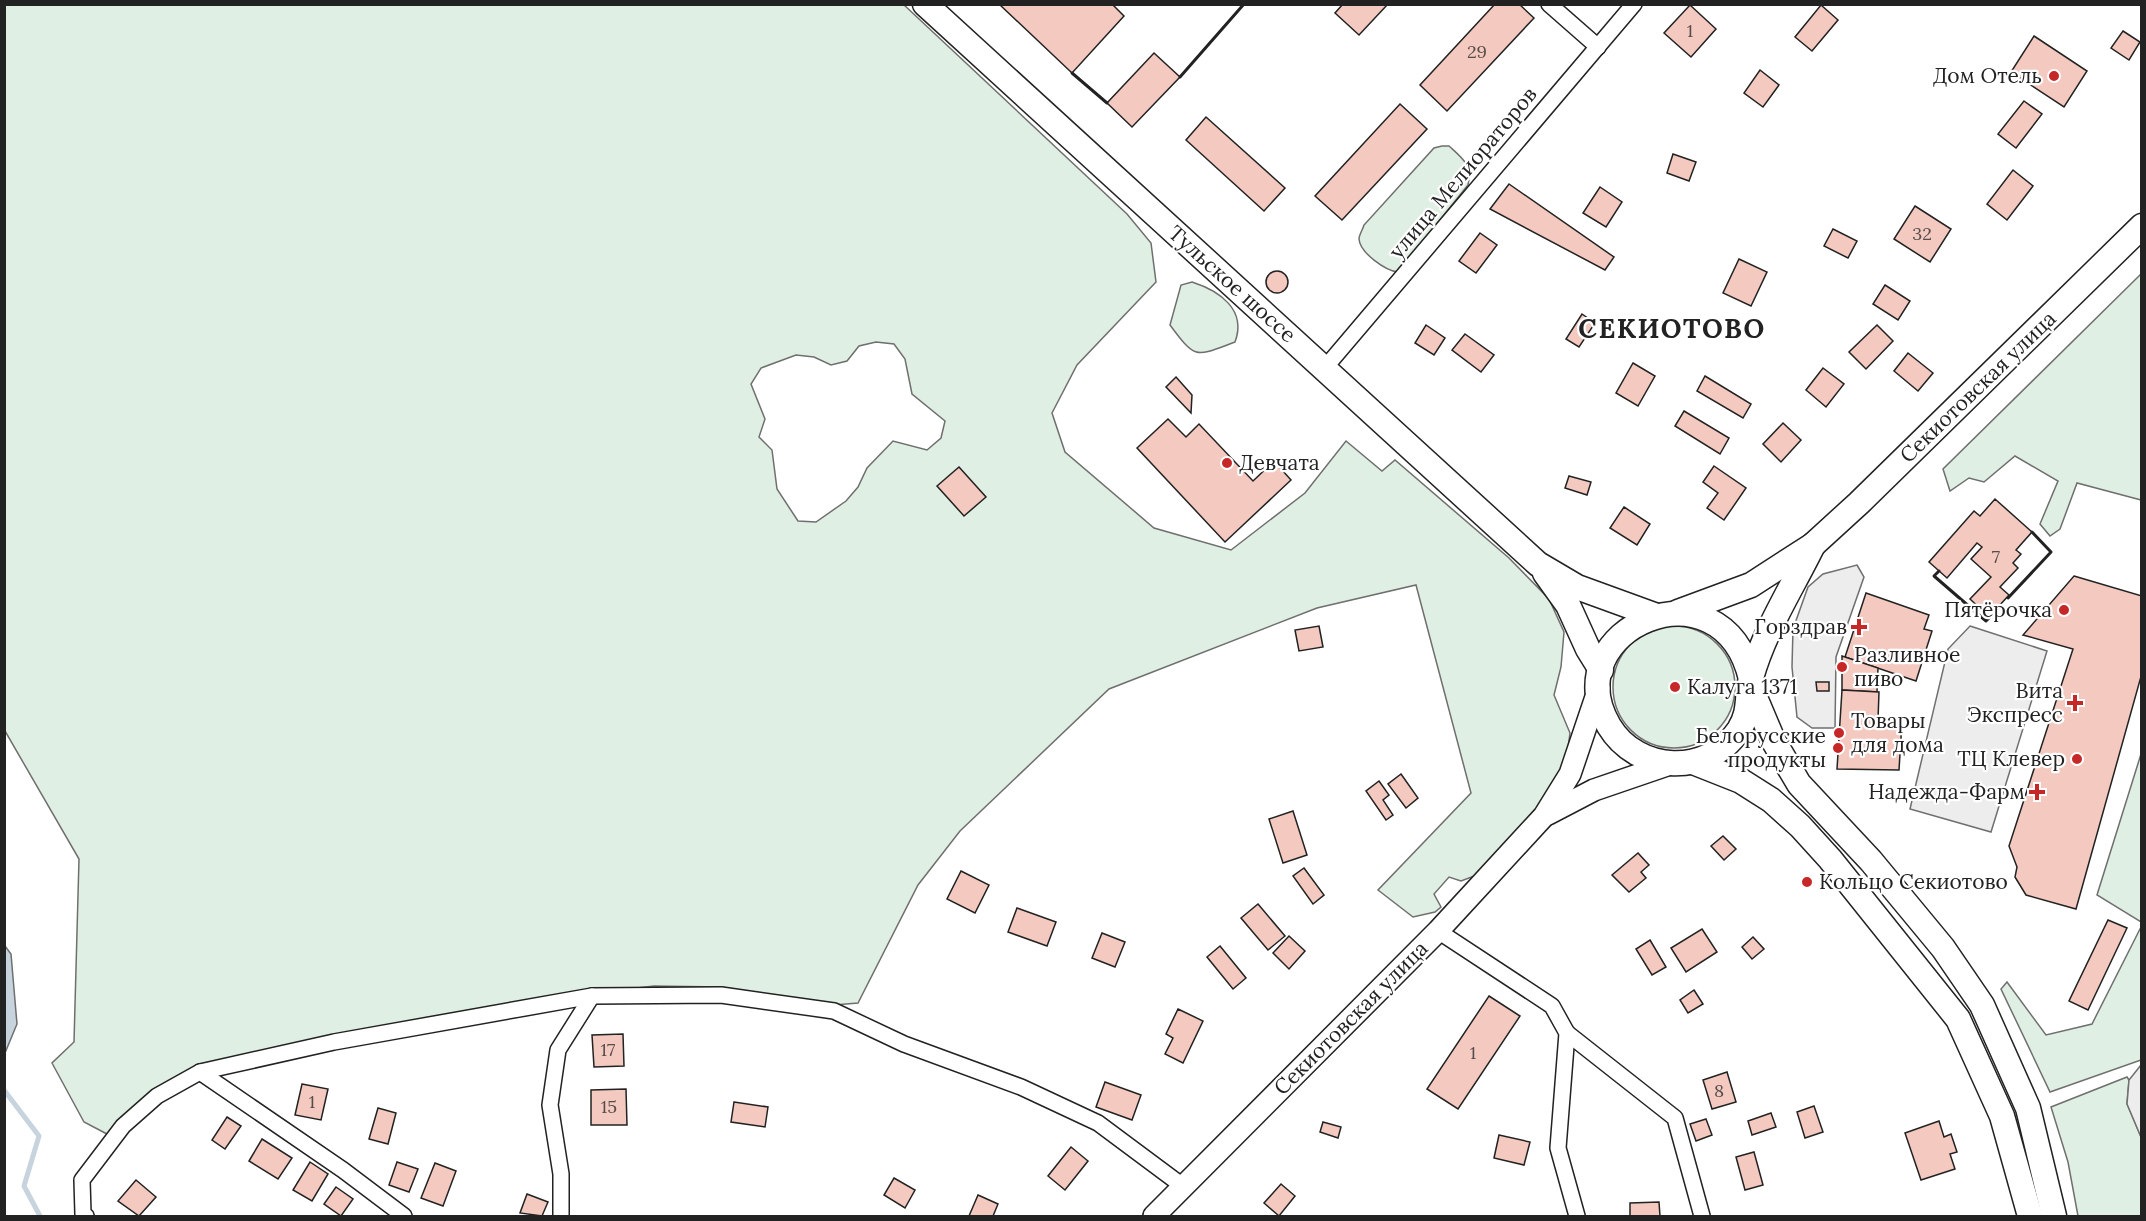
<svg xmlns="http://www.w3.org/2000/svg" width="2146" height="1221" font-family="Lora,serif">
<style>
.green{fill:#e0efe3;stroke:#6f6f6f;stroke-width:1.5;fill-rule:evenodd}
.parking{fill:#ededed;stroke:#6f6f6f;stroke-width:1.5}
.water{fill:#c7d3dd;stroke:#6f6f6f;stroke-width:1.5}
.lines{fill:none;stroke-linecap:round;stroke-linejoin:round}
.stream{stroke:#c7d3dd;stroke-width:5}
.building{fill:#f3c9c0;stroke:#222;stroke-width:1.5}
.minor-casing{stroke:#222;stroke-width:18}
.secondary-casing{stroke:#222;stroke-width:24}
.primary-casing{stroke:#222;stroke-width:27}
.minor{stroke:#fff;stroke-width:15}
.secondary{stroke:#fff;stroke-width:21}
.primary{stroke:#fff;stroke-width:24}
.wall{stroke:#222;stroke-width:3}
.poi-dot{fill:#c62828;stroke:#fff;stroke-width:2}
.labels{text-anchor:middle;stroke-width:4.5;stroke-linejoin:round;paint-order:stroke}
.number-label{font-size:18px;fill:#564c4a}
.poi-label{font-size:21px;fill:#222;stroke:#fff;text-anchor:end}
.street-label{font-size:21px;fill:#222;stroke:#fff}
.district-label{font-size:27px;font-weight:bold;letter-spacing:1.5px;fill:#222;stroke:#fff}
</style>
<rect width="100%" height="100%" fill="#fff"/>
<!-- green -->
<g class="green">
<path d="M 903,4 L 1127,214 L 1151,243 L 1156,282 L 1077,365 L 1052,413 L 1065,452 L 1154,528 L 1231,550 L 1305,493 L 1346,441 L 1382,471 L 1395,460 L 1509,558 L 1549,599 L 1564,632 L 1561,667 L 1554,695 L 1570,733 L 1566,762 L 1523,833 L 1477,875 L 1461,881 L 1449,877 L 1434,894 L 1441,907 L 1435,912 L 1413,917 L 1378,890 L 1471,793 L 1416,585 L 1317,608 L 1109,689 L 960,831 L 918,885 L 858,1003 L 834,1005 L 721,987 L 654,986 L 543,999 L 198,1068 L 107,1134 L 84,1122 L 52,1063 L 74,1042 L 79,859 L 5,731 L 5,5 ZM 876,342 L 894,344 L 905,359 L 912,394 L 945,421 L 941,438 L 927,450 L 893,441 L 867,468 L 858,487 L 846,501 L 816,522 L 798,521 L 777,489 L 772,450 L 759,437 L 765,419 L 751,384 L 761,368 L 796,355 L 814,357 L 831,365 L 847,361 L 859,346 Z"/>
<path d="M 1442,146 L 1449,146 C 1462,158 1473,165 1468,185 L 1398,272 C 1386,271 1360,253 1359,239 C 1359,235 1363,229 1364,225 L 1434,148 Z"/>
<path d="M 2141,274 L 2141,500 L 2077,483 L 2060,529 L 2050,536 L 2040,524 L 2058,481 L 2015,456 L 1984,482 L 1969,478 L 1950,491 L 1943,469 Z"/>
<path d="M 1192,282 C 1220,291 1247,310 1235,342 C 1195,357 1196,360 1170,325 L 1181,285 Z"/>
<circle cx="1674" cy="687" r="61"/>
<path d="M 2141,754 L 2141,922 L 2097,895 Z"/>
<path d="M 2141,927 L 2141,1060 L 2050,1092 L 2001,989 L 2007,982 L 2046,1035 L 2092,1024 Z"/>
<path d="M 2127,1077 L 2129,1080 L 2127,1104 L 2141,1137 L 2141,1216 L 2078,1216 L 2068,1162 L 2051,1107 Z"/>
</g>
<!-- parking -->
<g class="parking">
<path d="M 1857,565 L 1864,577 L 1836,657 L 1835,728 L 1812,728 L 1797,717 L 1792,667 L 1793,629 L 1808,587 L 1823,574 Z"/>
<path d="M 1970,626 L 2047,651 L 1991,832 L 1910,809 L 1948,649 Z"/>
<path d="M 2141,1065 L 2141,1137 L 2127,1104 L 2129,1080 Z"/>
</g>
<!-- water -->
<path class="water" d="M 5,946 L 11,954 L 17,1024 L 5,1053 Z"/>
<g class="lines">
<!-- stream -->
<path class="stream" d="M 4,1090 L 39,1136 L 24,1186 L 40,1216"/>
</g>
<!-- building -->
<g class="building">
<path d="M 999,4 L 1112,4 L 1124,16 L 1072,73 Z"/>
<path d="M 1343,4 L 1388,4 L 1359,35 L 1335,13 Z"/>
<path d="M 1495,4 L 1519,4 L 1534,18 L 1447,111 L 1420,85 Z"/>
<path d="M 1690,5 L 1716,29 L 1691,57 L 1664,33 Z"/>
<path d="M 1821,5 L 1838,20 L 1812,51 L 1795,37 Z"/>
<path d="M 2123,31 L 2140,42 L 2129,60 L 2111,48 Z"/>
<path d="M 2034,36 L 2087,71 L 2064,107 L 2011,72 Z"/>
<path d="M 1154,53 L 1180,77 L 1132,127 L 1107,103 Z"/>
<path d="M 1760,70 L 1779,85 L 1763,107 L 1744,93 Z"/>
<path d="M 2024,101 L 2042,114 L 2016,148 L 1998,134 Z"/>
<path d="M 1400,104 L 1427,129 L 1342,220 L 1315,196 Z"/>
<path d="M 1206,117 L 1285,188 L 1264,211 L 1186,140 Z"/>
<path d="M 1673,154 L 1696,162 L 1689,181 L 1667,173 Z"/>
<path d="M 2013,170 L 2033,186 L 2007,220 L 1987,204 Z"/>
<path d="M 1509,184 L 1614,257 L 1605,270 L 1490,209 Z"/>
<path d="M 1600,187 L 1622,202 L 1606,227 L 1583,213 Z"/>
<path d="M 1915,206 L 1951,229 L 1930,262 L 1894,239 Z"/>
<path d="M 1833,229 L 1857,241 L 1848,258 L 1824,246 Z"/>
<path d="M 1480,233 L 1497,245 L 1476,273 L 1459,261 Z"/>
<path d="M 1739,259 L 1767,272 L 1751,306 L 1723,293 Z"/>
<circle cx="1277" cy="282" r="11"/>
<path d="M 1885,285 L 1910,301 L 1898,320 L 1873,304 Z"/>
<path d="M 1582,314 L 1595,323 L 1579,347 L 1566,339 Z"/>
<path d="M 1426,325 L 1445,338 L 1434,355 L 1415,343 Z"/>
<path d="M 1877,325 L 1893,341 L 1866,369 L 1849,352 Z"/>
<path d="M 1465,334 L 1494,355 L 1481,372 L 1452,350 Z"/>
<path d="M 1908,353 L 1933,373 L 1918,391 L 1894,371 Z"/>
<path d="M 1633,363 L 1655,376 L 1638,406 L 1616,393 Z"/>
<path d="M 1823,368 L 1844,384 L 1826,407 L 1806,390 Z"/>
<path d="M 1705,376 L 1751,404 L 1743,418 L 1697,391 Z"/>
<path d="M 1176,377 L 1192,395 L 1191,413 L 1166,387 Z"/>
<path d="M 1684,411 L 1729,438 L 1720,454 L 1675,426 Z"/>
<path d="M 1168,419 L 1186,437 L 1199,424 L 1253,481 L 1274,461 L 1291,480 L 1225,542 L 1137,448 Z"/>
<path d="M 1783,423 L 1801,440 L 1781,462 L 1763,444 Z"/>
<path d="M 1714,466 L 1746,488 L 1724,520 L 1707,508 L 1718,493 L 1703,482 Z"/>
<path d="M 959,467 L 986,497 L 964,516 L 937,486 Z"/>
<path d="M 1569,476 L 1591,482 L 1587,495 L 1565,488 Z"/>
<path d="M 1995,499 L 2032,532 L 2016,550 L 2021,554 L 2013,563 L 2018,568 L 2000,587 L 2009,595 L 1989,617 L 1970,599 L 1991,577 L 1971,559 L 1982,547 L 1977,543 L 1947,578 L 1929,562 L 1974,511 L 1980,516 Z"/>
<path d="M 1624,507 L 1650,524 L 1637,545 L 1610,528 Z"/>
<path d="M 2074,576 L 2142,596 L 2142,673 L 2076,909 L 2026,895 L 2015,877 L 2017,867 L 2009,846 L 2073,649 L 2023,635 Z"/>
<path d="M 1866,593 L 1929,615 L 1924,629 L 1932,631 L 1916,681 L 1845,657 Z"/>
<path d="M 1319,626 L 1323,647 L 1299,651 L 1295,630 Z"/>
<path d="M 1842,656 L 1878,668 L 1877,692 L 1842,690 Z"/>
<path d="M 1816,682 L 1829,682 L 1829,691 L 1817,691 Z"/>
<path d="M 1842,690 L 1879,692 L 1878,720 L 1902,722 L 1899,770 L 1837,769 Z"/>
<path d="M 1401,774 L 1418,798 L 1406,808 L 1388,784 Z"/>
<path d="M 1379,781 L 1389,795 L 1383,800 L 1393,815 L 1386,820 L 1366,791 Z"/>
<path d="M 1293,811 L 1307,855 L 1283,863 L 1269,819 Z"/>
<path d="M 1723,836 L 1736,849 L 1724,860 L 1711,846 Z"/>
<path d="M 1638,853 L 1649,865 L 1641,872 L 1646,878 L 1629,892 L 1612,875 Z"/>
<path d="M 1304,868 L 1324,895 L 1313,904 L 1293,876 Z"/>
<path d="M 961,871 L 989,885 L 975,913 L 947,899 Z"/>
<path d="M 1258,904 L 1285,936 L 1268,950 L 1241,918 Z"/>
<path d="M 1017,908 L 1056,922 L 1047,946 L 1008,932 Z"/>
<path d="M 2108,920 L 2127,928 L 2088,1010 L 2069,1001 Z"/>
<path d="M 1702,929 L 1717,952 L 1686,972 L 1671,948 Z"/>
<path d="M 1102,933 L 1125,942 L 1115,967 L 1092,958 Z"/>
<path d="M 1289,936 L 1305,951 L 1289,969 L 1273,953 Z"/>
<path d="M 1753,937 L 1764,949 L 1752,959 L 1742,947 Z"/>
<path d="M 1650,940 L 1666,967 L 1652,975 L 1636,949 Z"/>
<path d="M 1220,946 L 1246,978 L 1233,989 L 1207,957 Z"/>
<path d="M 1694,990 L 1703,1004 L 1688,1013 L 1680,1000 Z"/>
<path d="M 1489,996 L 1520,1016 L 1458,1109 L 1427,1089 Z"/>
<path d="M 1178,1009 L 1203,1021 L 1183,1063 L 1165,1054 L 1173,1038 L 1166,1034 Z"/>
<path d="M 623,1034 L 624,1066 L 594,1067 L 592,1035 Z"/>
<path d="M 1727,1072 L 1736,1102 L 1712,1109 L 1703,1080 Z"/>
<path d="M 1105,1082 L 1141,1095 L 1132,1120 L 1096,1107 Z"/>
<path d="M 302,1084 L 328,1089 L 321,1120 L 295,1115 Z"/>
<path d="M 626,1089 L 627,1125 L 591,1125 L 591,1090 Z"/>
<path d="M 734,1102 L 768,1107 L 765,1127 L 731,1122 Z"/>
<path d="M 1814,1106 L 1823,1132 L 1805,1138 L 1797,1112 Z"/>
<path d="M 378,1108 L 396,1113 L 388,1144 L 369,1139 Z"/>
<path d="M 1771,1113 L 1776,1127 L 1752,1135 L 1748,1121 Z"/>
<path d="M 227,1117 L 241,1126 L 225,1149 L 212,1140 Z"/>
<path d="M 1706,1119 L 1712,1135 L 1696,1141 L 1690,1124 Z"/>
<path d="M 1939,1121 L 1944,1137 L 1951,1134 L 1957,1152 L 1950,1154 L 1955,1169 L 1921,1180 L 1905,1133 Z"/>
<path d="M 1323,1122 L 1341,1127 L 1338,1138 L 1320,1132 Z"/>
<path d="M 1499,1135 L 1530,1142 L 1524,1165 L 1494,1158 Z"/>
<path d="M 262,1139 L 292,1158 L 278,1179 L 249,1161 Z"/>
<path d="M 1071,1147 L 1088,1161 L 1065,1190 L 1048,1176 Z"/>
<path d="M 1754,1152 L 1763,1185 L 1745,1190 L 1736,1157 Z"/>
<path d="M 310,1162 L 328,1174 L 312,1201 L 293,1190 Z"/>
<path d="M 397,1162 L 418,1169 L 409,1192 L 389,1185 Z"/>
<path d="M 435,1163 L 456,1171 L 443,1206 L 421,1198 Z"/>
<path d="M 894,1178 L 915,1190 L 905,1208 L 884,1195 Z"/>
<path d="M 136,1180 L 156,1197 L 139,1216 L 118,1201 Z"/>
<path d="M 1281,1184 L 1295,1196 L 1279,1216 L 1264,1203 Z"/>
<path d="M 336,1187 L 353,1199 L 341,1216 L 324,1204 Z"/>
<path d="M 527,1194 L 548,1202 L 542,1216 L 520,1213 Z"/>
<path d="M 978,1195 L 998,1204 L 993,1216 L 969,1216 Z"/>
<path d="M 1659,1202 L 1660,1216 L 1630,1216 L 1630,1203 Z"/>
</g>
<g class="lines">
<defs>
<g id="minor">
<path d="M 1549,4 L 1598,47"/>
<path d="M 1324,369 L 1634,4"/>
<path d="M 1438,931 L 1552,1006 L 1567,1033 L 1558,1148 L 1577,1216"/>
<path d="M 1567,1033 L 1675,1118 L 1702,1216"/>
<path d="M 200,1072 L 343,1170 L 404,1216"/>
<path d="M 86,1216 L 83,1214 L 82,1180 L 123,1126 L 157,1096 L 200,1072 L 334,1042 L 592,996 L 721,995 L 834,1011 L 904,1044 L 1021,1087 L 1098,1123 L 1184,1187"/>
<path d="M 561,1216 L 561,1174 L 550,1105 L 558,1050 L 592,996"/>
</g>
<g id="secondary">
<path d="M 1548,814 L 1594,790 L 1670,764"/>
<path d="M 1154,1216 L 1438,931 L 1544,816 L 1570,774 L 1599,688"/>
</g>
<g id="primary">
<path d="M 925,4 L 1538,564 L 1577,587 L 1654,615"/>
<path d="M 1545,573 L 1568,605 L 1588,649 L 1601,670"/>
<path d="M 1678,612 L 1751,585 L 1813,545 L 1859,503 L 2142,226"/>
<path d="M 1751,679 C 1722,555 1552,629 1609,726 C 1638,774 1708,776 1739,730 C 1751,711 1746,697 1751,678 C 1764,631 1792,588 1813,545"/>
<path d="M 1751,688 L 1773,740 L 1799,784 L 1871,861 L 1943,948 L 1982,1005 L 2028,1108 L 2054,1216"/>
<path d="M 1693,762 L 1741,781 L 1771,800 L 1800,826 L 1830,859 L 1958,1019 L 2002,1116 L 2030,1216"/>
</g>
</defs>
<!-- minor casing -->
<use href="#minor" class="minor-casing"/>
<!-- secondary casing -->
<use href="#secondary" class="secondary-casing"/>
<!-- primary casing -->
<use href="#primary" class="primary-casing"/>
<!-- minor -->
<use href="#minor" class="minor"/>
<!-- secondary -->
<use href="#secondary" class="secondary"/>
<!-- primary -->
<use href="#primary" class="primary"/>
<!-- wall -->
<g class="wall">
<path d="M 1072,73 L 1107,103"/>
<path d="M 1180,77 L 1244,4"/>
<path d="M 1939,571 L 1934,576 L 1986,621 L 1991,616"/>
<path d="M 2008,598 L 2051,552 L 2032,532"/>
</g>
</g>
<!-- markers -->
<g class="poi-dot">
<circle cx="2054" cy="76" r="6"/>
<circle cx="1227" cy="463" r="6"/>
<circle cx="2064" cy="610" r="6"/>
<path d="M1856 618h6v6h6v6h-6v6h-6v-6h-6v-6h6z"/>
<circle cx="1842" cy="667" r="6"/>
<circle cx="1675" cy="687" r="6"/>
<path d="M2072 694h6v6h6v6h-6v6h-6v-6h-6v-6h6z"/>
<circle cx="1839" cy="733" r="6"/>
<circle cx="1838" cy="748" r="6"/>
<circle cx="2077" cy="759" r="6"/>
<path d="M2034 783h6v6h6v6h-6v6h-6v-6h-6v-6h6z"/>
<circle cx="1807" cy="882" r="6"/>
</g>
<g class="labels">
<!-- number labels -->
<g class="number-label">
<text x="1690" y="37">1</text>
<text x="1477" y="58">29</text>
<text x="1922" y="240">32</text>
<text x="1996" y="563">7</text>
<text x="608" y="1056">17</text>
<text x="1473" y="1059">1</text>
<text x="1719" y="1097">8</text>
<text x="312" y="1108">1</text>
<text x="609" y="1113">15</text>
</g>
<!-- poi labels -->
<g class="poi-label">
<text x="2042" y="83">Дом Отель</text>
<text x="1239" y="470" text-anchor="start">Девчата</text>
<text x="2052" y="617">Пятёрочка</text>
<text x="1847" y="634">Горздрав</text>
<text x="1854" y="662" text-anchor="start">Разливное<tspan x="1854" dy="24">пиво</tspan></text>
<text x="1687" y="694" text-anchor="start">Калуга 1371</text>
<text x="2063" y="698">Вита<tspan x="2063" dy="24">Экспресс</tspan></text>
<text x="1851" y="728" text-anchor="start">Товары<tspan x="1851" dy="24">для дома</tspan></text>
<text x="1826" y="743">Белорусские<tspan x="1826" dy="24">продукты</tspan></text>
<text x="2065" y="766">ТЦ Клевер</text>
<text x="2025" y="799">Надежда-Фарм</text>
<text x="1819" y="889" text-anchor="start">Кольцо Секиотово</text>
</g>
<!-- street labels -->
<g class="street-label">
<text transform="translate(1463 173) rotate(-50)" y="7">улица Мелиораторов</text>
<text transform="translate(1232 284) rotate(42)" y="7">Тульское шоссе</text>
<text transform="translate(1978 387) rotate(-44)" y="7">Секиотовская улица</text>
<text transform="translate(1351 1018) rotate(-45)" y="7">Секиотовская улица</text>
</g>
<!-- district labels -->
<g class="district-label">
<text x="1672" y="338">СЕКИОТОВО</text>
</g>
</g>
<!-- border -->
<rect width="2146" height="1221" fill="none" stroke="#222222" stroke-width="12"/>
</svg>
